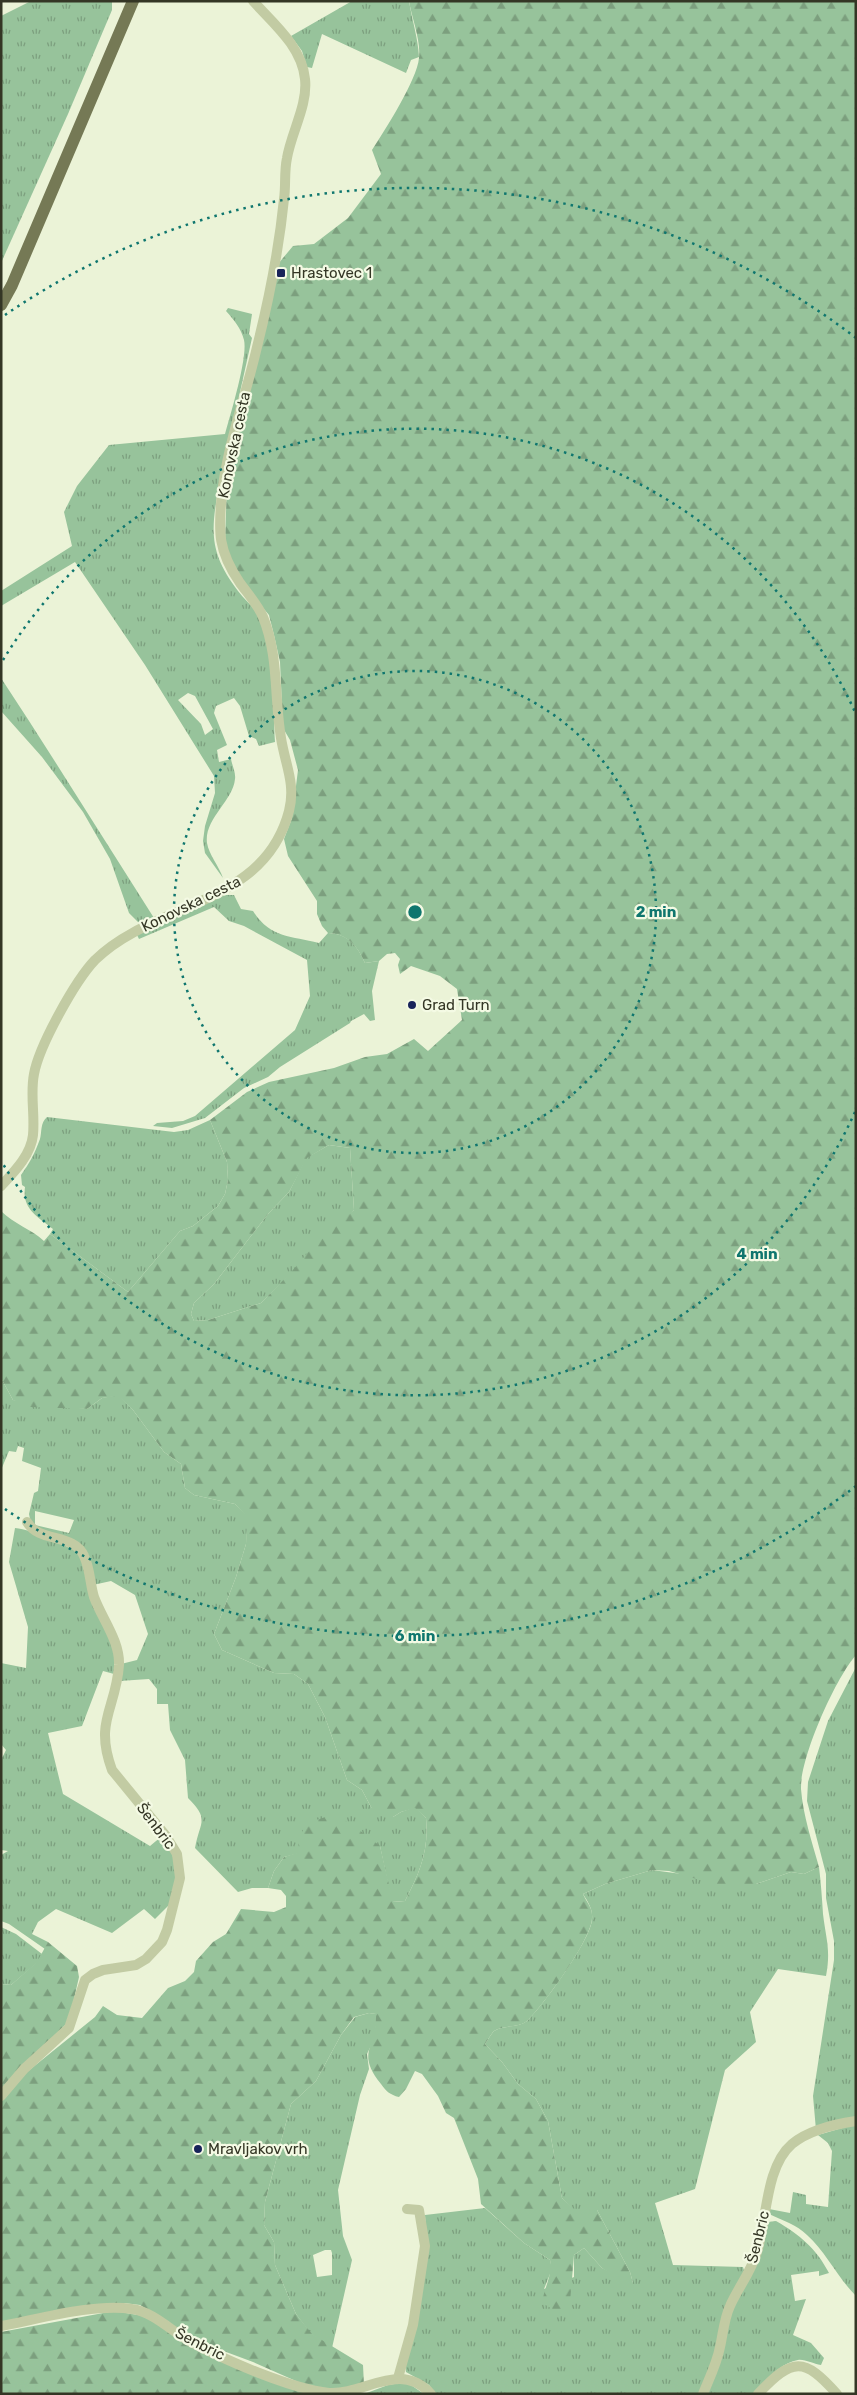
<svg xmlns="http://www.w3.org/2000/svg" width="857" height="2395" font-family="Rubik,sans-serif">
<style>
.grass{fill:url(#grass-tufts);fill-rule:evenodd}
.forest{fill:url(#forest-firs);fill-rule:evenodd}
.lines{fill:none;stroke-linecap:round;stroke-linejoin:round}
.minor{stroke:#c2cba3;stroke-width:10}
.major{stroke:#757955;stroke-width:12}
.ring{fill:none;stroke:#0f766e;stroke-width:2.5;stroke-dasharray:2.5 5}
.poi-dot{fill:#18245a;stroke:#f4fae4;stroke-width:2}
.labels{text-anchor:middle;stroke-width:4.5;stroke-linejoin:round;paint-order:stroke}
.poi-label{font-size:15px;fill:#343625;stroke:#f4fae4;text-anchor:start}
.street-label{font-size:15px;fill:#343625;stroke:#f4fae4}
.centre{fill:#0f766e;stroke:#f4fae4;stroke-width:2.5}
.ring-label{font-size:15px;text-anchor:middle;font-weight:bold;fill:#0f766e;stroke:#f4fae4;stroke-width:4.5;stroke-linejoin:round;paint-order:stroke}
</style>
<defs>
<pattern id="grass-tufts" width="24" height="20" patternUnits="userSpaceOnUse" patternTransform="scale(1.25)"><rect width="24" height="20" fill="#97c39b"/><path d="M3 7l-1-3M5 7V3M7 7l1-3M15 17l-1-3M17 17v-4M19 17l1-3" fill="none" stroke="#7c9f7e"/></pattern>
<pattern id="forest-firs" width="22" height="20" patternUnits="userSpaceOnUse" patternTransform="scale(1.25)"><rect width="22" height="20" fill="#97c39b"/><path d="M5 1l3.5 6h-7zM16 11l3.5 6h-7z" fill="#7c9f7e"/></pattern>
</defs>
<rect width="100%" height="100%" fill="#ebf3d7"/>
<!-- grass -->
<g class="grass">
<path d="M 31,1 L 112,1 L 112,10 L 68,114 L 1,263 L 1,16 Z"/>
<path d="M 352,1 L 409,1 C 412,20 418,38 419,57 L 411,60 L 406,73 L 322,34 L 312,68 L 307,67 L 302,51 L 291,36 Z"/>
<path d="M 228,308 L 252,314 L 249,334 L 252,338 L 218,491 C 210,535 211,555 238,591 C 244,599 253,606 258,615 C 275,645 273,706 275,742 L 259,746 L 256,739 L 249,736 L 240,706 L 234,698 L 216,706 L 214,713 L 227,745 L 217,750 L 219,762 L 231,759 C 232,765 236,773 235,779 C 233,801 204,819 207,843 C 209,855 219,866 223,878 L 205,853 L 203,841 L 205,826 L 215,793 L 214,776 L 145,665 L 75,562 L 1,606 L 1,591 L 72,546 L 64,512 L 77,486 L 109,445 L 225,434 C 230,416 248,357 244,340 C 241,328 234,320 226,311 ZM 188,693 L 195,696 L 213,729 L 205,735 L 201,724 L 178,700 Z"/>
<path d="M 1,678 C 53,757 103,838 154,918 L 138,922 L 129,913 L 110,859 L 83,812 L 42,757 L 1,711 Z"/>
<path d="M 225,895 L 234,895 L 241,909 L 253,911 C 270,938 291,936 319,943 L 328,933 C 348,934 357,945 365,963 L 379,961 L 372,991 L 375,1020 L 370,1021 L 364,1014 L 351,1021 L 350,1023 L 280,1067 L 268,1077 L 244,1088 L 205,1118 L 172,1128 L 153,1126 L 157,1123 L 183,1121 L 195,1116 L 295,1030 L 310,996 L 307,960 L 244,926 L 229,921 L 214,907 L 139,939 L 137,935 Z"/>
<path d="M 47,1117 L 174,1132 L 188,1130 L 210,1120 L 227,1162 L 228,1180 L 225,1194 L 218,1206 L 193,1226 L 180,1231 L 128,1292 L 50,1234 L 53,1229 C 37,1216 22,1209 25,1187 L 22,1185 L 21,1175 C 29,1164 35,1153 40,1139 C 42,1132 40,1123 47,1117 Z"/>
<path d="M 329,1145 L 350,1148 L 354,1210 L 261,1303 L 208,1320 L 194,1321 L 191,1314 L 194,1303 L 214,1284 L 268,1214 L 289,1192 L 306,1158 Z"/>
<path d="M 1,1378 L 13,1400 L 87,1409 L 102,1398 L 118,1395 L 133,1410 L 164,1452 L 181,1464 L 185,1488 L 194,1495 L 235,1504 L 248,1517 L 246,1544 L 236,1577 L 214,1634 L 222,1650 L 274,1673 L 294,1674 L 308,1684 L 325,1717 L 347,1780 L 362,1790 L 371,1807 L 393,1817 L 401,1812 L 415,1807 L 426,1818 C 429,1851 420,1872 405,1901 L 392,1902 L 380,1846 L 300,1849 L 300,1853 L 284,1857 L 274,1871 L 268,1888 L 252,1888 L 238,1892 L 195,1848 C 200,1821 210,1820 188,1798 L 185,1760 L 170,1730 L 168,1704 L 157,1704 L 157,1689 L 149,1679 L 119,1681 L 121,1664 L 137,1660 L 148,1634 L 135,1595 L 111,1581 L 93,1585 L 87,1554 L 31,1524 L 29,1514 L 34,1493 L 38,1491 L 41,1468 L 22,1461 L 24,1448 L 18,1446 L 16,1452 L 9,1451 L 1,1470 ZM 35,1511 L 74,1520 L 69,1533 L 35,1525 Z"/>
<path d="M 15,1528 C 34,1530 61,1544 79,1552 L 114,1650 L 114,1674 L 103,1671 L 82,1726 L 48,1733 L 63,1794 L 150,1846 L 162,1836 L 172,1852 L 177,1879 L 171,1903 L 155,1919 L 144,1909 L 112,1933 L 56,1909 L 38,1922 L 32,1934 L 48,1942 L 45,1949 L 9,1924 L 1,1921 L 1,1855 L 8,1851 L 1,1850 L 1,1760 L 6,1750 L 1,1744 L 1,1663 L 26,1668 L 28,1627 L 9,1562 Z"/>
<path d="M 856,1667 L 856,2117 L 816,2130 L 813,2096 L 834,1960 L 834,1941 L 826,1898 L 826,1874 L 807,1801 L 808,1782 L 828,1721 Z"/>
<path d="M 819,1867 C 821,1883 822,1899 823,1914 C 826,1939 831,1950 826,1976 L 778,1969 L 750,2012 L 756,2042 L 725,2070 L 695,2189 L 655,2203 L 673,2265 L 743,2267 L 745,2274 L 701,2394 L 436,2394 L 429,2385 L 406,2372 L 405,2363 L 427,2245 L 425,2215 L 485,2208 L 524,2243 L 550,2260 L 552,2269 L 544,2289 L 574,2277 L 574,2255 L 584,2248 L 602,2268 L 633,2283 L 630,2272 L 597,2210 L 574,2210 L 562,2198 L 548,2121 L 536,2099 L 518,2084 L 502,2062 L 485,2044 C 488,2040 491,2034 494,2031 C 503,2025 518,2028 527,2021 C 543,2006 592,1938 592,1919 C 593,1909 588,1902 583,1894 L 605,1884 L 652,1870 L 756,1884 L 791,1872 L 804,1874 Z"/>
<path d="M 1,1927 L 16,1934 L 42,1954 L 38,1962 L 11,1985 L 1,1984 Z"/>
<path d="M 369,2013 L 377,2014 L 375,2037 L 367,2054 L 369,2069 L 360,2095 L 338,2190 L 343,2236 L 352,2260 L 332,2348 L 311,2334 L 296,2314 L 275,2265 L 274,2242 L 264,2225 L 265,2202 L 291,2104 L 316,2081 L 341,2035 L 355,2017 ZM 325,2250 L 331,2250 L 332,2253 L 332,2275 L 317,2277 L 313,2255 Z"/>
<path d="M 856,2124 L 856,2296 C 837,2277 826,2252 807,2235 C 797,2225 782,2220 769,2214 L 769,2209 L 790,2213 L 793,2192 L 806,2195 L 806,2204 L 828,2207 L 832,2151 L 828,2143 L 818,2135 Z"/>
<path d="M 776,2221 C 800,2235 816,2248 829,2273 L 819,2276 L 819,2271 L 791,2275 L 795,2301 L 806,2299 L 793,2335 L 811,2343 L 824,2358 L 821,2365 C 813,2364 805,2359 798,2360 C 780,2363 765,2381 753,2394 L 706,2394 L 727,2320 L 768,2222 Z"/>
<path d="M 401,2383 L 411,2385 L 424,2394 L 364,2394 L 388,2385 Z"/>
</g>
<!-- forest -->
<g class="forest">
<path d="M 409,1 L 856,1 L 856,1655 C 835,1679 800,1758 801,1789 C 803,1815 812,1842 819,1867 L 804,1874 L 791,1872 L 756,1884 L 724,1887 L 669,1871 L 652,1870 L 605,1884 L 583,1894 C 587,1903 593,1908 592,1918 C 592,1939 543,2006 527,2021 C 519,2028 503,2025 494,2031 C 491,2034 488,2040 485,2044 L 502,2062 L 518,2084 L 536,2099 L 548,2121 L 562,2198 L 574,2209 L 597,2210 L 630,2272 L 633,2283 L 630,2287 L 602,2268 L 584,2248 L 574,2255 L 570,2302 L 566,2310 L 558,2312 L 542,2303 C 544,2288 553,2274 550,2260 L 524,2243 L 481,2204 L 478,2179 L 454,2118 L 446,2113 L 438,2096 L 422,2074 L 415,2071 L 406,2089 L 399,2097 C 390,2095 386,2091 381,2084 C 355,2052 377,2048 376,2014 L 369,2013 L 354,2017 L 341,2035 L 316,2081 L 291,2104 L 265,2202 L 264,2225 L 274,2242 L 275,2265 L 296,2314 L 312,2334 L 363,2365 L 364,2385 L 349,2392 L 314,2389 L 253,2362 L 202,2343 L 140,2305 L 124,2303 L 1,2323 L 1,2102 L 27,2072 L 95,2017 L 103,2006 L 117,2015 L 142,2018 L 168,1988 L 185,1981 L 194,1972 L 196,1961 L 213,1942 L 226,1934 L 241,1909 L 274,1912 L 286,1907 L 286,1896 L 281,1890 L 268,1888 L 274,1871 L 284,1857 L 300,1852 L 298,1844 L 305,1824 L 334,1814 L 354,1826 L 380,1846 L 393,1902 L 405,1901 C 420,1872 429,1851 426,1818 L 415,1808 L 401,1812 L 393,1817 L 383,1817 L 371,1807 L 362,1790 L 347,1780 L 325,1717 L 308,1684 L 294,1674 L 274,1673 L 222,1650 L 214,1634 L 236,1577 L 246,1544 L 247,1517 L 235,1504 L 194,1495 L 185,1488 L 181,1464 L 164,1452 L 133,1410 L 118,1396 L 102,1398 L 87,1409 L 31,1407 L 13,1400 L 1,1378 L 1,1211 C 14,1224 31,1229 44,1241 L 50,1234 L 128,1292 L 180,1231 L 193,1226 L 218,1206 L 225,1194 L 228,1180 L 227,1162 L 210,1120 L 247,1092 L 269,1082 L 334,1068 L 365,1057 L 387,1054 L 414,1039 L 428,1051 L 462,1020 L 457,989 L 440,976 L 411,966 L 400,974 L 398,965 L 400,959 L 395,953 L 387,954 L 379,961 L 365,963 C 357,945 347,934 328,933 L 322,926 L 317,914 L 317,901 L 288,856 L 284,839 L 292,818 L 298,770 L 290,740 L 283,728 L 280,662 L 274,635 L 269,615 L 237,577 L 225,543 L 227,482 L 278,264 L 293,246 L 314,244 L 348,218 L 381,174 L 372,150 C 385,130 417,80 419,58 C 421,40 412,19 409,1 ZM 329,1145 L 350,1148 L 354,1210 L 325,1232 L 293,1270 L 261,1303 L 208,1320 L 194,1321 L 191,1314 L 194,1303 L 214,1284 L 268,1214 L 289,1192 L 307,1158 Z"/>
<path d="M 48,1942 L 77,1966 L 79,1977 L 69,2021 L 1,2091 L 1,1984 L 11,1985 L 37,1962 Z"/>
<path d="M 114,2311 L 144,2316 L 309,2394 L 1,2394 L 1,2332 Z"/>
</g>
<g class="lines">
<!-- minor -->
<g class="minor">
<path d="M 1,1186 C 14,1172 31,1155 33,1135 C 35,1114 30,1094 34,1074 C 39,1046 75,981 95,960 C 155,901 264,907 289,811 C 296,784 285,764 281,738 C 274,697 279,656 263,617 C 258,605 248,594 240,583 C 218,551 218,532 222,493 C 228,443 246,395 257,347 C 269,299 279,249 284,199 C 286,186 284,172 287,158 C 291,133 308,105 305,79 C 302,47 274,24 253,1"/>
<path d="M 1,2096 L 24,2069 L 69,2028 L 85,1980 L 93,1974 L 103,1970 L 136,1965 L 146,1959 L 162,1942 L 167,1930 L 180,1878 L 177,1854 L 166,1836 L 112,1770 C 94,1721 116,1709 119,1665 C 120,1641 102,1619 94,1597 C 90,1584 90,1568 84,1556 C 74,1533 39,1543 27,1522"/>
<path d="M 1,2326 C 39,2319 95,2303 132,2309 C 154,2312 172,2332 191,2342 C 225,2360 291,2389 329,2393 C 365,2395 400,2360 431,2394"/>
<path d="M 398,2378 L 413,2325 L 425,2246 L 419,2210 L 407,2209"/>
<path d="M 703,2394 C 709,2379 717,2363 720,2347 C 723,2334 724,2319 730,2306 C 738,2288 751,2272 757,2252 C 767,2221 765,2167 792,2144 C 809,2130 835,2124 856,2121"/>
<path d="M 758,2394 C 793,2357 804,2357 837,2394"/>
</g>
<!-- major -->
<path class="major" d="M 1,305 L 12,285 L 133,1"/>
</g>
<!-- distance rings -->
<g class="ring">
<circle cx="415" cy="912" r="241"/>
<path d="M855 1112A483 483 0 0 1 3 1164M3 660A483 483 0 0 1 855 712"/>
<path d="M856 1486A724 724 0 0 1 5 1509M5 315A724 724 0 0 1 856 338"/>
</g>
<!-- markers -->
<g class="poi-dot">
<rect x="276" y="268" width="10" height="10" rx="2.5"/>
<circle cx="412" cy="1005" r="5"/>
<circle cx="198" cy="2149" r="5"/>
</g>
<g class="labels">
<!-- poi labels -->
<g class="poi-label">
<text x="291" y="278">Hrastovec 1</text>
<text x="422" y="1010">Grad Turn</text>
<text x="208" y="2154">Mravljakov vrh</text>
</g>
<!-- street labels -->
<g class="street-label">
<text transform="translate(234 445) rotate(-78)" y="5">Konovska cesta</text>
<text transform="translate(191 904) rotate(-26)" y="5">Konovska cesta</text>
<text transform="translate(156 1826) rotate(53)" y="5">Šenbric</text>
<text transform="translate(758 2237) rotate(-76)" y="5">Šenbric</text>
<text transform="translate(200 2344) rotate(27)" y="5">Šenbric</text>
</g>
</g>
<circle cx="415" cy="912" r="8" class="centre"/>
<g class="ring-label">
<text x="656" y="917">2 min</text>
<text x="757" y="1259">4 min</text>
<text x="415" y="1641">6 min</text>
</g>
<!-- border -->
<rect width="857" height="2395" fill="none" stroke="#343625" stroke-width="5"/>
</svg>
